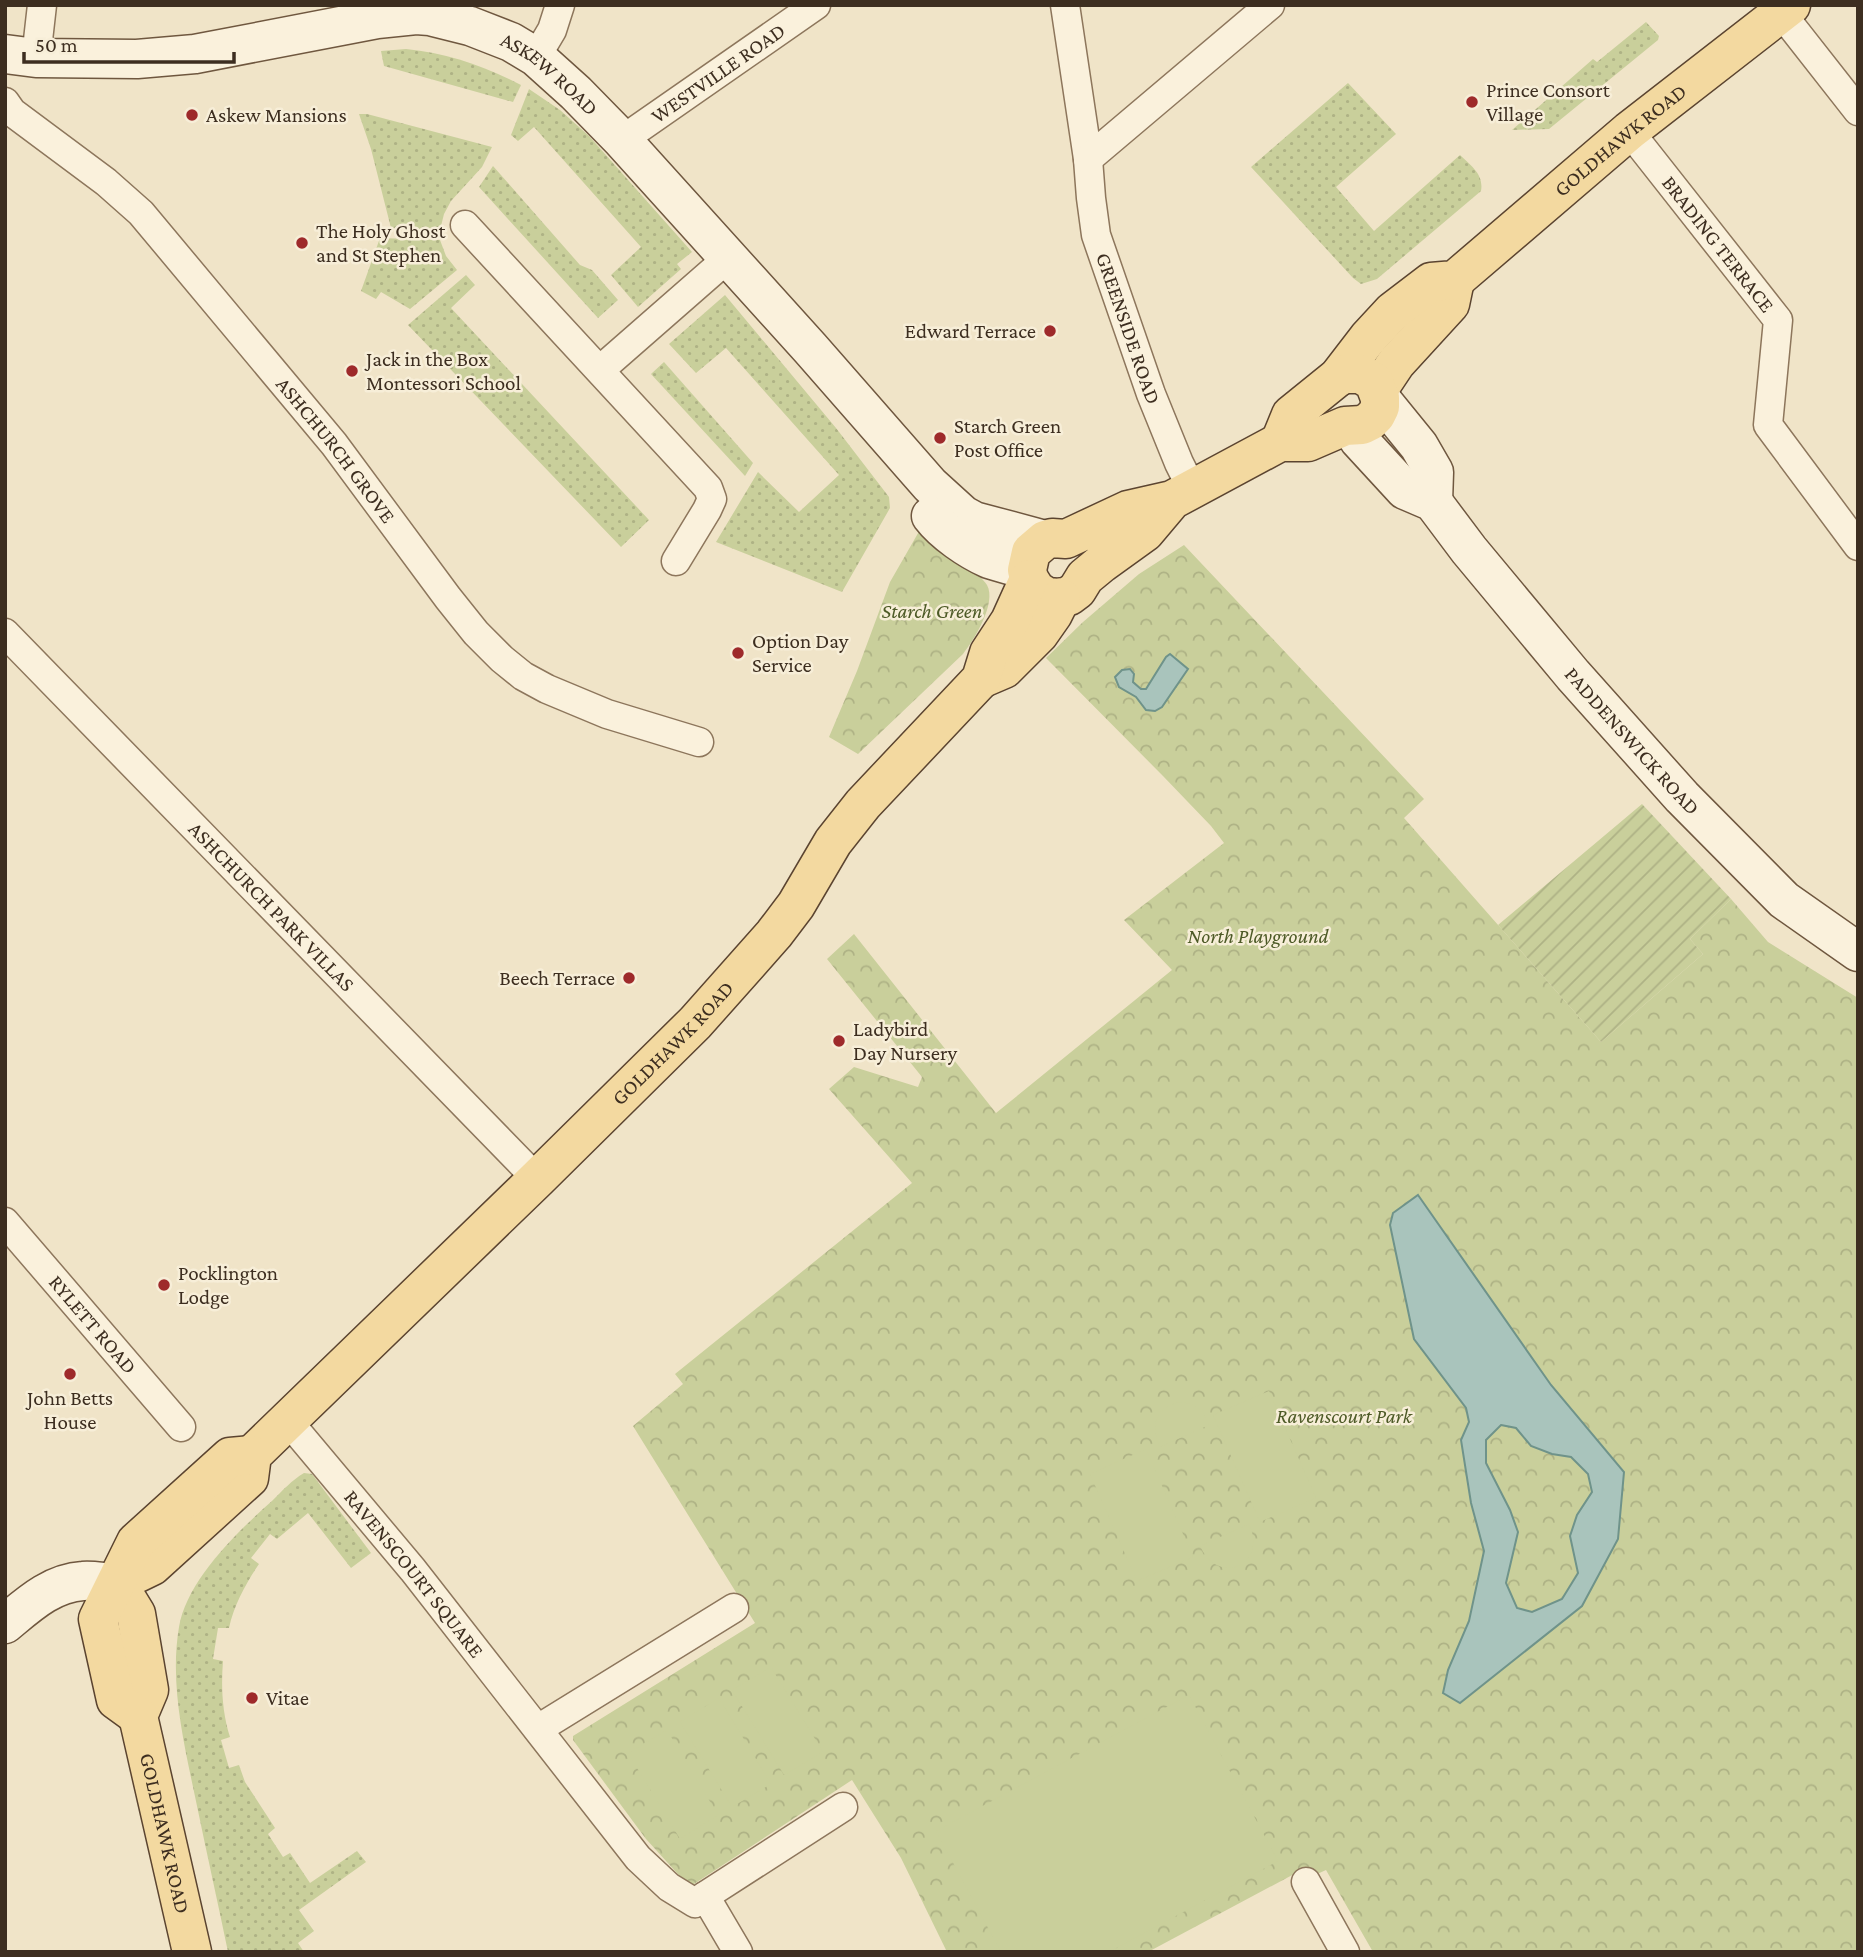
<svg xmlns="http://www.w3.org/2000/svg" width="1863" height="1957" font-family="'Crimson Pro',serif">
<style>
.grass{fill:url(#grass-dots)}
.park{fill:url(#park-crowns)}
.garden{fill:url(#garden-furrows)}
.pitch{fill:#c9cf9b}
.water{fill:#a9c4bc;stroke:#6f938a;stroke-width:2;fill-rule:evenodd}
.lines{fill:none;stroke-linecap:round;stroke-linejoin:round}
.minor-casing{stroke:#8d765c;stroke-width:31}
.secondary-casing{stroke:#6f573f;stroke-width:41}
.primary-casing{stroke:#5b4430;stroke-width:41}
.minor{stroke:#faf1dc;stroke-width:28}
.secondary{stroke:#faf1dc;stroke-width:38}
.primary{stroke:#f3d9a0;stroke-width:38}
.poi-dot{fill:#9e2a2b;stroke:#f7eed8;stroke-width:2.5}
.labels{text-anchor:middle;stroke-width:5;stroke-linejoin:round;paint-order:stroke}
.street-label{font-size:21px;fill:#3d2e20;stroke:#f7eed8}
.poi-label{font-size:21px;fill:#3d2e20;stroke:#f7eed8;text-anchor:start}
.park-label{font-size:21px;font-style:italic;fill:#4d5a26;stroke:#f7eed8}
</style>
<defs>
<pattern id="grass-dots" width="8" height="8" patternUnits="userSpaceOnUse" patternTransform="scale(1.75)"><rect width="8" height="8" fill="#c9cf9b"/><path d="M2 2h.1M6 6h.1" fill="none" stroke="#aeb285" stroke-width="1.8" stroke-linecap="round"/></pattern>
<pattern id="park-crowns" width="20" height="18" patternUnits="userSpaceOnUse" patternTransform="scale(1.75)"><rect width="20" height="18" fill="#c9cf9b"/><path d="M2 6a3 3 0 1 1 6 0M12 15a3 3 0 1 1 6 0" fill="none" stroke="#aeb285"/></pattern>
<pattern id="garden-furrows" width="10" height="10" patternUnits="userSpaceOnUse" patternTransform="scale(1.75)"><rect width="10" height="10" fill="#c9cf9b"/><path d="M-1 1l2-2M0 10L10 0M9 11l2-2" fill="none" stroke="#aeb285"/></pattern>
</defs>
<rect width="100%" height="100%" fill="#f0e4c8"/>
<!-- grass -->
<g class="grass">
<path d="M 1646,22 L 1659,36 L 1658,40 L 1549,129 L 1512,130 L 1593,59 L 1597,62 Z"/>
<path d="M 406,49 C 447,53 484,66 521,85 L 513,102 L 384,66 L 381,51 Z"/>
<path d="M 1348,83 L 1396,134 L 1336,187 L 1374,231 L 1460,155 C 1471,166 1484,174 1481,191 L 1377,279 L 1361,284 L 1353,278 L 1251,167 Z"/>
<path d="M 529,89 L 560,110 L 589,136 L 692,252 L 677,264 L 681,269 L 638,307 L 611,275 L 641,247 L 534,127 L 518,141 L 511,135 Z"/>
<path d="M 359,114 L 367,114 L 492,147 L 482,167 L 451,201 L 444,214 L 440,230 L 391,228 L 371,149 Z"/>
<path d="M 493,166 L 580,265 L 592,270 L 618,300 L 598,318 L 479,187 Z"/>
<path d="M 380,238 L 440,240 L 446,256 L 457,270 L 410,309 L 381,292 L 376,299 L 361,291 Z"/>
<path d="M 466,275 L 475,285 L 451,308 L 649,520 L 621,547 L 408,325 Z"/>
<path d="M 725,295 L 836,428 L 889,497 L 890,508 L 842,592 L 716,542 L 758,472 L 799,512 L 839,475 L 726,348 L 696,373 L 669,344 Z"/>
<path d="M 664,362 L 753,463 L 745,476 L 651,374 Z"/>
<path d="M 304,1473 L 312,1474 L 371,1553 L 351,1568 L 308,1513 L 277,1539 L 270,1534 L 251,1558 L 259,1564 C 246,1583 234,1605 229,1628 L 218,1628 L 213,1659 L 223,1661 C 221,1686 222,1712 230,1737 L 221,1740 L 229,1768 L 239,1765 L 245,1782 L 275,1828 L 268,1834 L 283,1857 L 290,1853 L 310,1883 L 357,1851 L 366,1862 L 299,1910 L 314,1931 L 298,1943 L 304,1952 L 228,1952 C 218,1903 207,1855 197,1806 C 185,1748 169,1686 179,1627 C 187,1580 238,1531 272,1501 C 282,1491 292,1480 304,1473 Z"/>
</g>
<!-- park -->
<g class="park">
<path d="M 921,528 C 928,536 935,545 944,552 C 956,561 979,572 987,585 C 997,603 974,640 963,654 L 858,754 L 829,737 L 857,671 L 890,582 Z"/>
<path d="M 1184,545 L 1424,799 L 1404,818 L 1601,1042 L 1703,954 L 1690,939 L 1731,899 L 1768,942 L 1858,998 L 1858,1952 L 1373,1952 L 1326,1870 L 1315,1875 L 1296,1873 L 1148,1952 L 947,1952 L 901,1858 L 852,1780 L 694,1884 L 687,1884 L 646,1839 L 573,1740 L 573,1736 L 755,1623 L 633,1426 L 683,1384 L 675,1374 L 912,1183 L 829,1089 L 854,1067 L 918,1087 L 922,1077 L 827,959 L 854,934 L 996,1113 L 1172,970 L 1124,920 L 1224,843 L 1211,826 L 1163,776 L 1046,658 L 1083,622 L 1139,574 Z"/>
</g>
<!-- garden -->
<path class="garden" d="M 1642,804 L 1731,899 L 1690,939 L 1703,954 L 1601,1042 L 1498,925 Z"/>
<!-- pitch -->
<g class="pitch">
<path d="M 1269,1391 L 1316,1498 L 1260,1522 L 1213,1415 Z"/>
<path d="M 1179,1402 C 1196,1403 1203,1410 1209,1425 L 1160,1447 C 1150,1425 1155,1409 1179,1402 Z"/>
<path d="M 1146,1449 L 1193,1557 L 1137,1581 L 1090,1474 Z"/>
<path d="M 1249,1524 C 1268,1565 1218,1587 1200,1546 Z"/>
<path d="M 771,1667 L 823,1752 L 784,1775 L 732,1690 Z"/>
<path d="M 1189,1695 L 1278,1861 L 1109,1952 L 1001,1952 L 936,1831 Z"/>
<path d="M 719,1698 L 771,1784 L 732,1807 L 680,1722 Z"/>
<path d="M 667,1730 L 718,1815 L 680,1839 L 628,1753 Z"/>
</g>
<!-- water -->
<g class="water">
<path d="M 1170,654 L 1188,669 L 1162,707 L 1155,711 L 1146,710 L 1136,697 L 1119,687 L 1115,677 L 1122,670 L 1130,669 L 1134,674 L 1133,682 L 1141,689 L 1146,689 L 1166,657 Z"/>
<path d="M 1418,1195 L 1551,1385 L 1624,1472 L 1618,1539 L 1582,1606 L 1460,1703 L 1443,1693 L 1448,1670 L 1469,1621 L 1484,1551 L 1471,1503 L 1461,1440 L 1469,1422 L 1466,1408 L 1414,1339 L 1390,1225 L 1393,1213 ZM 1501,1425 L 1516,1428 L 1531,1446 L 1552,1454 L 1571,1457 L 1588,1474 L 1592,1492 L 1577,1515 L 1570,1536 L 1578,1573 L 1562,1599 L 1532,1612 L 1517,1608 L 1506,1583 L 1518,1532 L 1510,1510 L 1486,1463 L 1486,1440 Z"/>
</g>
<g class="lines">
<defs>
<g id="minor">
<path id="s1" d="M 1065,5 L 1088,159 L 1091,198 L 1096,235 L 1151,394 L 1179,463 L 1192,489"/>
<path d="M 1781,13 L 1858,111"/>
<path d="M 536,57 L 552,30 L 560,5"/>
<path d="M 36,58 L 42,5"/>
<path id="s2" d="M 5,102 L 12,112 L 106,182 L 141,213 L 334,444 L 448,598 L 476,633 L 502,659 L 523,676 L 547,689 L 607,714 L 699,742"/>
<path id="s3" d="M 1629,131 L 1778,320 L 1768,425 L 1858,546"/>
<path id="s4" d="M 622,140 L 816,5"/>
<path d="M 1088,159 L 1270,5"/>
<path d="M 465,225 L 708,488 L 712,499 L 707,510 L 676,561"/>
<path d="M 600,370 L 728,258"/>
<path id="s5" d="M 5,633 L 537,1179"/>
<path id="s6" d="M 5,1222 L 181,1427"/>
<path id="s7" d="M 288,1421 L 413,1570 L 638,1858 L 669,1887 L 695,1903 L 705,1896 L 738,1952"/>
<path d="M 538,1729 L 734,1608"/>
<path d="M 1306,1882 L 1345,1952"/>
<path d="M 705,1896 L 843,1807"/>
</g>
<g id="secondary">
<path id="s8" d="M 5,54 L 36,58 L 137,59 L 195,54 L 377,19 L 416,15 L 430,16 L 470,26 L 511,42 L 536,57 L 576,93 L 622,140 L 810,348 L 930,485 L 963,515 L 974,521 L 1045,540"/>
<path d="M 1380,398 L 1419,446 L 1434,472 L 1433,502"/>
<path id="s9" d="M 1351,427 L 1359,440 L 1405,490 L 1433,502 L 1469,550 L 1573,675 L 1682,797 L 1784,900 L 1858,952"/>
<path d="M 931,516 C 944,533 969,550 989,559 C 1001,563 1014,566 1027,570"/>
<path d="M 5,1624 C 28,1605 51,1583 83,1581 C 94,1580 106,1583 117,1583"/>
</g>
<g id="primary">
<path d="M 1378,390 L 1396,363 L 1450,304 L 1455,280"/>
<path id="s10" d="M 1280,442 L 1291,415 L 1338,377 L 1368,338 L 1393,311 L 1431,282 L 1455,280 L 1629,131 L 1791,5"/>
<path d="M 1172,500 L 1145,532 L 1102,563 L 1085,577 L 1077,590 L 1069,596 L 1059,598 L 1047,597 L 1036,590 L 1029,579 L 1027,570 L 1031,552 L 1045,540 L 1052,538 L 1066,539 L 1128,510 L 1172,500 L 1280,442 L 1308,442 L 1345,426 L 1362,425 L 1370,421 L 1376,415 L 1380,407 L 1380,398 L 1374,382 L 1361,374 L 1345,374 L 1338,377"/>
<path d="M 983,678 L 1004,669 L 1039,634 L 1053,614 L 1061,598"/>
<path id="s11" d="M 117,1583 L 152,1566 L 249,1478 L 252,1455 L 537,1179 L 695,1023 L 774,934 L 796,905 L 833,842 L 863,804 L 981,679 L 989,653 L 1010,621 L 1029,579"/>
<path id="s12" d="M 117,1583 L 136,1614 L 149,1690 L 138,1716 L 192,1952"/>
<path d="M 138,1716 L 116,1700 L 98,1619 L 136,1542 L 230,1457 L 252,1455"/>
</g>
</defs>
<!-- minor casing -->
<use href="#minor" class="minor-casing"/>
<!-- secondary casing -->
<use href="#secondary" class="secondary-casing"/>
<!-- primary casing -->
<use href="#primary" class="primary-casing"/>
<!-- minor -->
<use href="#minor" class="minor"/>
<!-- secondary -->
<use href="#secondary" class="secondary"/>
<!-- primary -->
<use href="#primary" class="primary"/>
</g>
<!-- markers -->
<g class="poi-dot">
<circle cx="1472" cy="102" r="7"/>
<circle cx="192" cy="115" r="7"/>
<circle cx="302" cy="243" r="7"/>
<circle cx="1050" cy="331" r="7"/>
<circle cx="352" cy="371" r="7"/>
<circle cx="940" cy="438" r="7"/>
<circle cx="738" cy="653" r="7"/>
<circle cx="629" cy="978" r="7"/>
<circle cx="839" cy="1041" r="7"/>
<circle cx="164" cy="1285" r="7"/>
<circle cx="70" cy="1374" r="7"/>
<circle cx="252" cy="1698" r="7"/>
</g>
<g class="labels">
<!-- street labels -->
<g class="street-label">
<text dy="7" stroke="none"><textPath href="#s4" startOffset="117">WESTVILLE ROAD</textPath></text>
<text dy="7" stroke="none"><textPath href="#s8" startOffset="564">ASKEW ROAD</textPath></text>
<text dy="7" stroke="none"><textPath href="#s10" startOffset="464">GOLDHAWK ROAD</textPath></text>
<text dy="7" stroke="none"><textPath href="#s3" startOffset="144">BRADING TERRACE</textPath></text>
<text dy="7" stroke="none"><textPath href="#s1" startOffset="331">GREENSIDE ROAD</textPath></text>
<text dy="7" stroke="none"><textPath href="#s2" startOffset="483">ASHCHURCH GROVE</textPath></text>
<text dy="7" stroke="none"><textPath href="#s9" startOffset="425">PADDENSWICK ROAD</textPath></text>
<text dy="7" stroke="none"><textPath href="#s5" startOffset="382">ASHCHURCH PARK VILLAS</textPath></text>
<text dy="7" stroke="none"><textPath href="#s11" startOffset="782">GOLDHAWK ROAD</textPath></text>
<text dy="7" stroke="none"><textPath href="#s6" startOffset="135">RYLETT ROAD</textPath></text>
<text dy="7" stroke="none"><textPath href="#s7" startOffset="198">RAVENSCOURT SQUARE</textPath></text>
<text dy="7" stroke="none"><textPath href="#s12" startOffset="262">GOLDHAWK ROAD</textPath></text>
</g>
<!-- poi labels -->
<g class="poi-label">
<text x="1486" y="97">Prince Consort<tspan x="1486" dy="24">Village</tspan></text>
<text x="206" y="122">Askew Mansions</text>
<text x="316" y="238">The Holy Ghost<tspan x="316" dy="24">and St Stephen</tspan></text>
<text x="1036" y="338" text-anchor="end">Edward Terrace</text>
<text x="366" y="366">Jack in the Box<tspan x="366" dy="24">Montessori School</tspan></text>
<text x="954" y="433">Starch Green<tspan x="954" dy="24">Post Office</tspan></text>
<text x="752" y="648">Option Day<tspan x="752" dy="24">Service</tspan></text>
<text x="615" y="985" text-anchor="end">Beech Terrace</text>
<text x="853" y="1036">Ladybird<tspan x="853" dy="24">Day Nursery</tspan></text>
<text x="178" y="1280">Pocklington<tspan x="178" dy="24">Lodge</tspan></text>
<text x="70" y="1405" text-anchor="middle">John Betts<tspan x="70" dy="24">House</tspan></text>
<text x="266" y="1705">Vitae</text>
</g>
<!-- park labels -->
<g class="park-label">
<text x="932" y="618">Starch Green</text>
<text x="1258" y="943">North Playground</text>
<text x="1344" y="1423">Ravenscourt Park</text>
</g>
</g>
<!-- border -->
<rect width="1863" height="1957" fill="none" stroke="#3d2e20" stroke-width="14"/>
<!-- scale -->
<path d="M24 52v10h210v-10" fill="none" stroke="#3d2e20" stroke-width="3.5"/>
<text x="35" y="52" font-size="21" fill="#3d2e20" stroke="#f7eed8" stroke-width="5" paint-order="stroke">50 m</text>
</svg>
